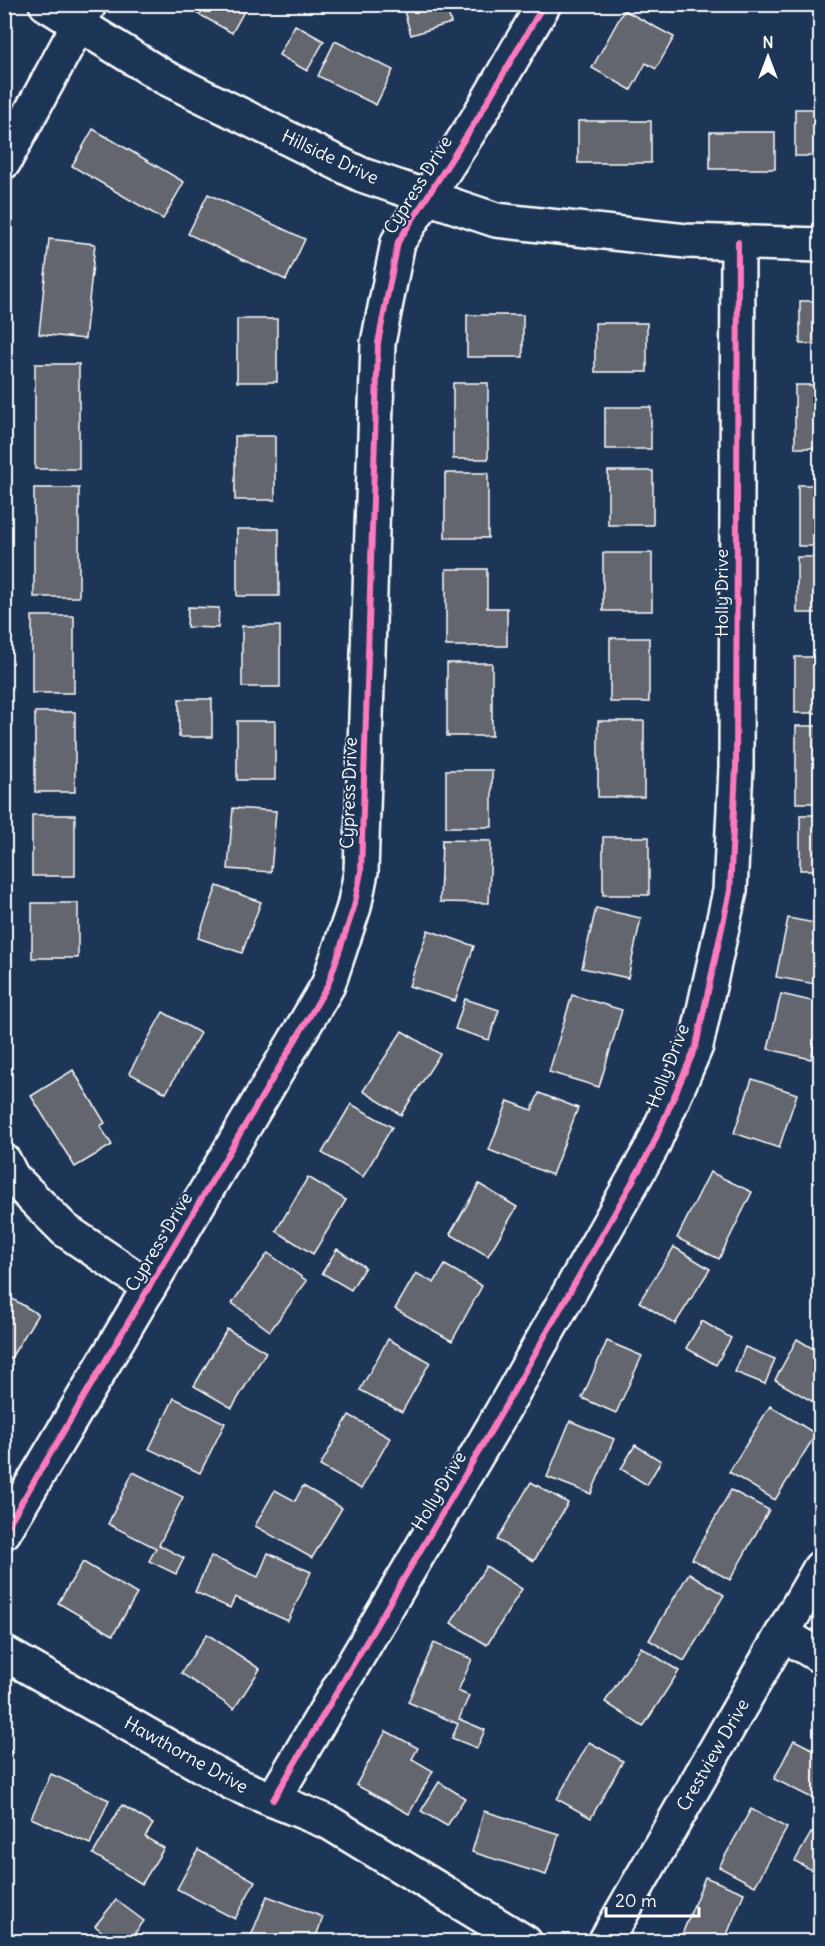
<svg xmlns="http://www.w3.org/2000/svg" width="825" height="1946" font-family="Delius,sans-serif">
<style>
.building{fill:#64666e;stroke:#fff;stroke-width:1.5}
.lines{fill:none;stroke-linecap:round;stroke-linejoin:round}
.minor-casing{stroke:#fff;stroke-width:38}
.minor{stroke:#1d3557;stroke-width:33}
.cycleway-casing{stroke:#1d3557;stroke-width:10}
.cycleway{stroke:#fd7abc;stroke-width:6}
.labels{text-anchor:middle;stroke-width:4.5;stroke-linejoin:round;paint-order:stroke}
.street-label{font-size:18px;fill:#fff;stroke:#1d3557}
</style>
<rect width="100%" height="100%" fill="#1d3557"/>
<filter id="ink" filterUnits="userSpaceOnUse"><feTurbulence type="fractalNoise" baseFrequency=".0167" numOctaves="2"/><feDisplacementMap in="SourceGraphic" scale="12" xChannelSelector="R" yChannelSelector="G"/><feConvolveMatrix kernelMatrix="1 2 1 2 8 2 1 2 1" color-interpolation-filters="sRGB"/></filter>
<g filter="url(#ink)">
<!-- building -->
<g class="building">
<path d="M 181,4 L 248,4 L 232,33 Z"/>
<path d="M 402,4 L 446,4 L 451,23 L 411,35 Z"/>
<path d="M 661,4 L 681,4 L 675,13 Z"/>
<path d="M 624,10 L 674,37 L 656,69 L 646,63 L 631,90 L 592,68 Z"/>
<path d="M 295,25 L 324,41 L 307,71 L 279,55 Z"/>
<path d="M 335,41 L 393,70 L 376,105 L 318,76 Z"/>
<rect x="795" y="109" width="25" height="47"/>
<rect x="578" y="121" width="73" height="42"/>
<path d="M 93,129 L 184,182 L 163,219 L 72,166 Z"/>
<rect x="710" y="132" width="65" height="37"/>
<path d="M 208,194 L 305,239 L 286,280 L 188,234 Z"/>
<path d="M 49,239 L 95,244 L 85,339 L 39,334 Z"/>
<rect x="800" y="301" width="20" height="43"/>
<rect x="467" y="315" width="56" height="42"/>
<rect x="237" y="319" width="40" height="63"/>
<rect x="595" y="323" width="52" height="49"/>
<rect x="35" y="364" width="44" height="105"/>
<rect x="453" y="383" width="35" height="76"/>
<rect x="795" y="385" width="25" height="63"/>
<rect x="605" y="407" width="46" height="42"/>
<rect x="235" y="436" width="40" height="64"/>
<rect x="608" y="471" width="45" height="54"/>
<rect x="445" y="473" width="43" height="65"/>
<rect x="798" y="485" width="22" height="61"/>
<rect x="34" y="488" width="45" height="109"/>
<rect x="237" y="529" width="42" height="67"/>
<rect x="603" y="553" width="49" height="58"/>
<rect x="797" y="557" width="23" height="56"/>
<path d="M 446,569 L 487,569 L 487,608 L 507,608 L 507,646 L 446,646 Z"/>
<path d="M 188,607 L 219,608 L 218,628 L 187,627 Z"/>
<rect x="32" y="616" width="42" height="77"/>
<rect x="242" y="626" width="38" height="61"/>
<rect x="610" y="638" width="39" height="64"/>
<rect x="795" y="657" width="25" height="56"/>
<rect x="447" y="663" width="45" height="73"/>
<rect x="179" y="699" width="33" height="38"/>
<rect x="35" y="712" width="40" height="80"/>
<rect x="237" y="721" width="38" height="59"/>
<rect x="598" y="721" width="46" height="76"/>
<rect x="796" y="726" width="24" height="77"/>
<rect x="446" y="770" width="46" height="57"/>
<path d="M 233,808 L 276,811 L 271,872 L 228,869 Z"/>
<rect x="32" y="815" width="43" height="61"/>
<rect x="800" y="815" width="20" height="55"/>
<rect x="603" y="837" width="46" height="58"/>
<path d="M 442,840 L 491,841 L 489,903 L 440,902 Z"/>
<path d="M 217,886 L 261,902 L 242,953 L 198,938 Z"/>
<rect x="32" y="903" width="46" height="55"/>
<path d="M 596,908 L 641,918 L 628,978 L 582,968 Z"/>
<path d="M 788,918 L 820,924 L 820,956 L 815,984 L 776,977 Z"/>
<path d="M 428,930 L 474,946 L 455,1001 L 409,986 Z"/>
<path d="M 781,994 L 820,1003 L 820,1022 L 811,1059 L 768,1049 Z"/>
<path d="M 572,995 L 622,1010 L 599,1087 L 549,1072 Z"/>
<path d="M 465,999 L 499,1010 L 489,1040 L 455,1029 Z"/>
<path d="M 163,1012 L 200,1033 L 166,1093 L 129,1073 Z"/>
<path d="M 402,1031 L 440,1054 L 401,1115 L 363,1091 Z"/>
<path d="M 73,1070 L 105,1123 L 100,1126 L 112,1145 L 75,1167 L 31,1096 Z"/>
<path d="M 752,1079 L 797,1094 L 779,1148 L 734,1133 Z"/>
<path d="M 539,1093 L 578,1108 L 552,1175 L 489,1150 L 508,1101 L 532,1110 Z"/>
<path d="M 351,1104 L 392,1127 L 363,1177 L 322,1153 Z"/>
<path d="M 710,1172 L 752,1192 L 719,1259 L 677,1238 Z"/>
<path d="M 308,1177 L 346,1200 L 313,1254 L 276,1231 Z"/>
<path d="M 479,1184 L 517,1207 L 488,1256 L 450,1234 Z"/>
<path d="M 674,1247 L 710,1269 L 675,1324 L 639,1302 Z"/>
<path d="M 337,1249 L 365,1267 L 351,1290 L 322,1273 Z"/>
<path d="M 268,1253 L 307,1281 L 270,1331 L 232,1303 Z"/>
<path d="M 445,1265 L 482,1286 L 452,1341 L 395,1309 L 416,1273 L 434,1283 Z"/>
<path d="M 4,1294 L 38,1314 L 4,1369 Z"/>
<path d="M 702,1321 L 731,1338 L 716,1365 L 686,1348 Z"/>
<path d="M 227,1329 L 266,1352 L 232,1408 L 194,1386 Z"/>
<path d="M 388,1339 L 430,1362 L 402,1412 L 360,1390 Z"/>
<path d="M 797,1339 L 815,1350 L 820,1340 L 820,1406 L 775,1380 Z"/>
<path d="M 607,1341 L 642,1356 L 616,1413 L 582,1398 Z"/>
<path d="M 745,1347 L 775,1359 L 765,1384 L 735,1372 Z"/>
<path d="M 174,1398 L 225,1423 L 200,1473 L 149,1449 Z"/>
<path d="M 770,1406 L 816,1434 L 775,1500 L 729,1472 Z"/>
<path d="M 349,1415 L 390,1438 L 361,1489 L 320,1466 Z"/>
<path d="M 570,1421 L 614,1439 L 591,1494 L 547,1477 Z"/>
<path d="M 635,1445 L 661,1461 L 647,1485 L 621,1469 Z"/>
<path d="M 133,1472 L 183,1497 L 159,1545 L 184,1558 L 176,1574 L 149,1561 L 156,1548 L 108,1524 Z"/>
<path d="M 531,1482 L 568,1503 L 534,1561 L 497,1540 Z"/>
<path d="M 303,1486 L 342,1508 L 312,1558 L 255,1526 L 275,1490 L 295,1501 Z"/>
<path d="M 731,1490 L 769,1510 L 730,1580 L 692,1559 Z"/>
<path d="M 268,1553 L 311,1572 L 288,1621 L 235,1597 L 230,1608 L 195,1592 L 211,1556 L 258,1577 Z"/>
<path d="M 83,1562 L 137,1594 L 113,1635 L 58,1603 Z"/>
<path d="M 486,1566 L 522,1589 L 487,1645 L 451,1623 Z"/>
<path d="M 689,1573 L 724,1595 L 684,1661 L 649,1640 Z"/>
<path d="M 207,1634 L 260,1669 L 234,1709 L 181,1673 Z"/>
<path d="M 434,1643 L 472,1659 L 458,1691 L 469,1696 L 459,1719 L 485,1730 L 477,1748 L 452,1738 L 458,1724 L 408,1702 Z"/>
<path d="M 641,1647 L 679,1671 L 643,1727 L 605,1702 Z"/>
<path d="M 386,1731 L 418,1748 L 412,1759 L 433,1771 L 409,1814 L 356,1785 Z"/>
<path d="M 794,1740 L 820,1753 L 820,1802 L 774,1779 Z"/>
<path d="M 589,1742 L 623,1761 L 591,1818 L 557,1799 Z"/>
<path d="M 4,1748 L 12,1752 L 4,1764 Z"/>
<path d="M 51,1774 L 109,1800 L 90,1844 L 31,1818 Z"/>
<path d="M 439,1782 L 465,1798 L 447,1826 L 421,1811 Z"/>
<path d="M 122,1805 L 153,1824 L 145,1837 L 164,1848 L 142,1884 L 93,1854 Z"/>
<path d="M 751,1809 L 787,1828 L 755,1886 L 719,1867 Z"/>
<path d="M 484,1811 L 559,1834 L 546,1875 L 472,1852 Z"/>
<path d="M 811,1833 L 820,1838 L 820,1875 L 795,1861 Z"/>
<path d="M 198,1850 L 255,1881 L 235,1919 L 177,1889 Z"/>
<path d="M 705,1877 L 744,1893 L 724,1942 L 679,1942 Z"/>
<path d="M 267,1896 L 323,1917 L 314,1942 L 264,1942 L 251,1936 Z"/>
<path d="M 116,1900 L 144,1921 L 128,1942 L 115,1942 L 95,1926 Z"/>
</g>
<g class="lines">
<defs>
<g id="minor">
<path d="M 46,4 L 164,77 L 362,175 L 496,220 L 686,241 L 820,245"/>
<path d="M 4,162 L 89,5"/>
<path d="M 4,1161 L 12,1177 L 65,1230 L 149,1287"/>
<path d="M 4,1532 L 328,985 L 354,907 L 361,872 L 378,343 L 398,242 L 476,121 L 544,4"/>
<path d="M 783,1634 L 820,1656"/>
<path d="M 4,1653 L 232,1783 L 330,1823 L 525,1942"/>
<path d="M 273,1800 L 495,1424 L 652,1147 L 696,1046 L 730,891 L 736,768 L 738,242"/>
<path d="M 605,1942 L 820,1568"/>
</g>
</defs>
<!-- minor casing -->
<use href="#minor" class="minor-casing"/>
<!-- minor -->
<use href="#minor" class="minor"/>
<defs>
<g id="cycleway">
<path d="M 4,1532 L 328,985 L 354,907 L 361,872 L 378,343 L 398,242 L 476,121 L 544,4"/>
<path d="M 273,1800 L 495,1424 L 652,1147 L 696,1046 L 730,891 L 736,768 L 738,242"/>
</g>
</defs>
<!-- cycleway casing -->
<use href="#cycleway" class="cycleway-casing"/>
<!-- cycleway -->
<use href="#cycleway" class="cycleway"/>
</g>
</g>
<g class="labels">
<!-- street labels -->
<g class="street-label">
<text transform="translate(330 157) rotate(25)" y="6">Hillside Drive</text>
<text transform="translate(418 185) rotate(-58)" y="6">Cypress Drive</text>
<text transform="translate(722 593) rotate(-90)" y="6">Holly Drive</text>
<text transform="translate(349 793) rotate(-88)" y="6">Cypress Drive</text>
<text transform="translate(668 1066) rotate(-69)" y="6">Holly Drive</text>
<text transform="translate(159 1242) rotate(-59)" y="6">Cypress Drive</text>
<text transform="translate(439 1491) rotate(-59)" y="6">Holly Drive</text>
<text transform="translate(186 1755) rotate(29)" y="6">Hawthorne Drive</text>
<text transform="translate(713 1755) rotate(-60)" y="6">Crestview Drive</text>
</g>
</g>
<!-- margin -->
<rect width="825" height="1946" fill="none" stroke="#1d3557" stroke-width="24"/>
<rect x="12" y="12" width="801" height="1922" fill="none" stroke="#fff" stroke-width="2" filter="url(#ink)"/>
<!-- north arrow -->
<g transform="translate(768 57)" stroke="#1d3557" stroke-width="4.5" paint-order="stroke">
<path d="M0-4.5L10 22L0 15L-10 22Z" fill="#ffffff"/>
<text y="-9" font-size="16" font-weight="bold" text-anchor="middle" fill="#ffffff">N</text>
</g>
<!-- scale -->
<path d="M606 1907v9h93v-9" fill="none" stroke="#ffffff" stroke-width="3"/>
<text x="615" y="1907" font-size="18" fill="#ffffff" stroke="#1d3557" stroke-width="4.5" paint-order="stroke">20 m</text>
</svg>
